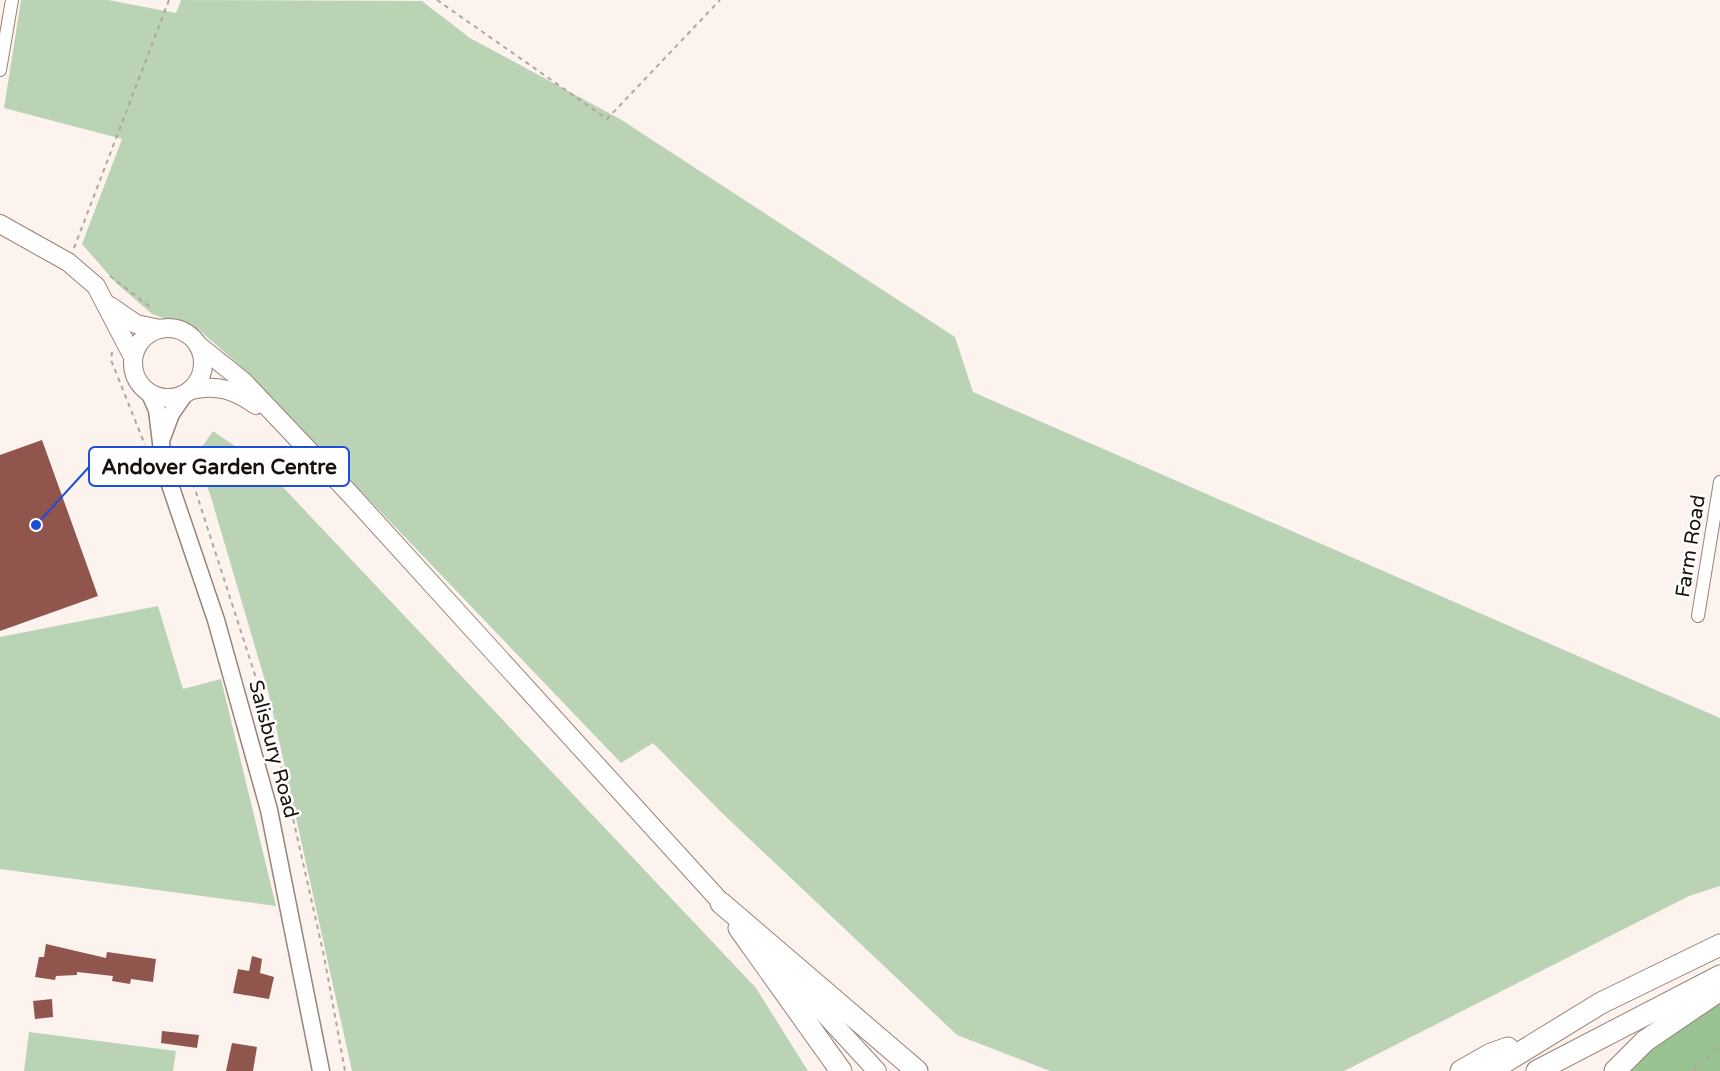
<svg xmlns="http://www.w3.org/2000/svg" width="1720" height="1071" font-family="'Varela Round',sans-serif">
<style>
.green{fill:#bad3b5}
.forest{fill:#99c292}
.building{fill:#90564d}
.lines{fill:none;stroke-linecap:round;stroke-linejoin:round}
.street-casing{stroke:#978377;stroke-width:14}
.secondary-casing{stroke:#978377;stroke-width:19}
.primary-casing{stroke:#978377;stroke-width:20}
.highway-casing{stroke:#978377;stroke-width:23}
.path{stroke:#afa6a1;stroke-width:2;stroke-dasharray:4.5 4.5;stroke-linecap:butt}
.street{stroke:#fff;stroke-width:12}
.secondary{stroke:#fff;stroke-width:16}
.primary{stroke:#fff;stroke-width:18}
.highway{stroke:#fff;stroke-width:21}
.labels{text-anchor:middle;stroke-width:5;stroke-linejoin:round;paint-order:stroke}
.street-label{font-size:20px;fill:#19110d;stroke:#fff}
.leader{fill:none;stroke:#1d4ed8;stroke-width:2}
.callout-dot{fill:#1d4ed8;stroke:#fff;stroke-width:2}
.callout{fill:#fff;stroke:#1d4ed8;stroke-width:2}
.callout-label{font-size:21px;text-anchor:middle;font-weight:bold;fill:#19110d}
</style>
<rect width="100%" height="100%" fill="#fdf3ee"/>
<!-- green -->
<g class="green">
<path d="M 21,0 L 108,0 L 176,13 L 181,0 L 422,1 L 470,38 L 620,119 L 955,337 L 973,392 L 1720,718 L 1720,886 L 1689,896 L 1344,1071 L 1050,1071 L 957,1035 L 721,812 L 653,743 L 621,763 L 245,370 L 199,330 L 152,314 L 116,283 L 82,244 L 122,139 L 4,108 Z"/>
<path d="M 213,431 L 261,464 L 756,988 L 808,1071 L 352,1071 L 268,691 L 210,494 L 195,457 Z"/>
<path d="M 158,606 L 183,689 L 221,679 L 276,906 L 0,869 L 0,637 Z"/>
<path d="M 29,1032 L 176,1051 L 173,1071 L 24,1071 Z"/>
</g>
<!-- forest -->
<path class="forest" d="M 1720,1002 L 1720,1071 L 1625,1071 L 1670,1036 Z"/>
<!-- building -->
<g class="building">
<path d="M 42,440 L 98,596 L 0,631 L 0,455 Z"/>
<path d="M 46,944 L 106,958 L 107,952 L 156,959 L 153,982 L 131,979 L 130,984 L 112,981 L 113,976 L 77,972 L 77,975 L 56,976 L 55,980 L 35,977 L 39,957 L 44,957 Z"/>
<path d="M 252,956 L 262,959 L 260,973 L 274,977 L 269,999 L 233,993 L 238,969 L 249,971 Z"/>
<path d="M 52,999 L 53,1017 L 35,1019 L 33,1001 Z"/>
<path d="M 162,1031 L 199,1035 L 197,1048 L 161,1043 Z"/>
<path d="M 232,1043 L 257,1047 L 253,1071 L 226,1071 Z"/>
</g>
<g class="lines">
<defs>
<g id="street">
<path d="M 0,70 L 12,0"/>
<path d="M 1698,616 L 1720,482"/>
</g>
<g id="secondary">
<path d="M 150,394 L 157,410 L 164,467 L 216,620 L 269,810 L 321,1071"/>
<path d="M 162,438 L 171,414 L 184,395"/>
</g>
<g id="primary">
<path d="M 0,224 L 68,262 L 96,286 L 133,357"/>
<path d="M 110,306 L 136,324 L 160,329"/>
<circle cx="168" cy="363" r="35"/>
<path d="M 198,345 L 243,381 L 350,494 L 730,912"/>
<path d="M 191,390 C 218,384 234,390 256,405"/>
<path d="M 769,954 L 877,1071"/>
</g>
<g id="highway">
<path d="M 721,903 L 917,1071"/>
<path d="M 739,928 L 841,1071"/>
<path d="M 1461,1071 L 1491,1054 L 1508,1048"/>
<path d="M 1490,1071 L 1601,1003 L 1720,945"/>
<path d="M 1537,1071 L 1720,976"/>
<path d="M 1615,1071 L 1645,1041 L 1720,990"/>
</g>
</defs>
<!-- street casing -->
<use href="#street" class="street-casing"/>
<!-- secondary casing -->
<use href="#secondary" class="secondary-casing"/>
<!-- primary casing -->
<use href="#primary" class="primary-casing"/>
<!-- highway casing -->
<use href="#highway" class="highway-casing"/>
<!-- path -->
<g class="path">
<path d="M 437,0 L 607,119 L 720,0"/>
<path d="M 74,248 L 169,0"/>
<path d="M 110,276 L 149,306 L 146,310"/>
<path d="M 112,352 L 111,360 L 145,445"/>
<path d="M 179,460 L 194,486 L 274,734 L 324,956 L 345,1071"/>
<path d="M 1693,1071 L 1720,1046"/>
</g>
<!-- street -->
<use href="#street" class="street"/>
<!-- secondary -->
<use href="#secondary" class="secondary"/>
<!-- primary -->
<use href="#primary" class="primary"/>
<!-- highway -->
<use href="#highway" class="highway"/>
</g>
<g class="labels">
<!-- street labels -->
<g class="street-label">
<text transform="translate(1690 546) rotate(-81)" y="7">Farm Road</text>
<text transform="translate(274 749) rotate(75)" y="7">Salisbury Road</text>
</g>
</g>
<!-- callouts -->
<path class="leader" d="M36 525L89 467"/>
<circle class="callout-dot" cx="36" cy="525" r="6"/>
<rect class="callout" x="89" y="447" width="260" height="39" rx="6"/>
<g class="callout-label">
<text x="219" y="474">Andover Garden Centre</text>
</g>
</svg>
